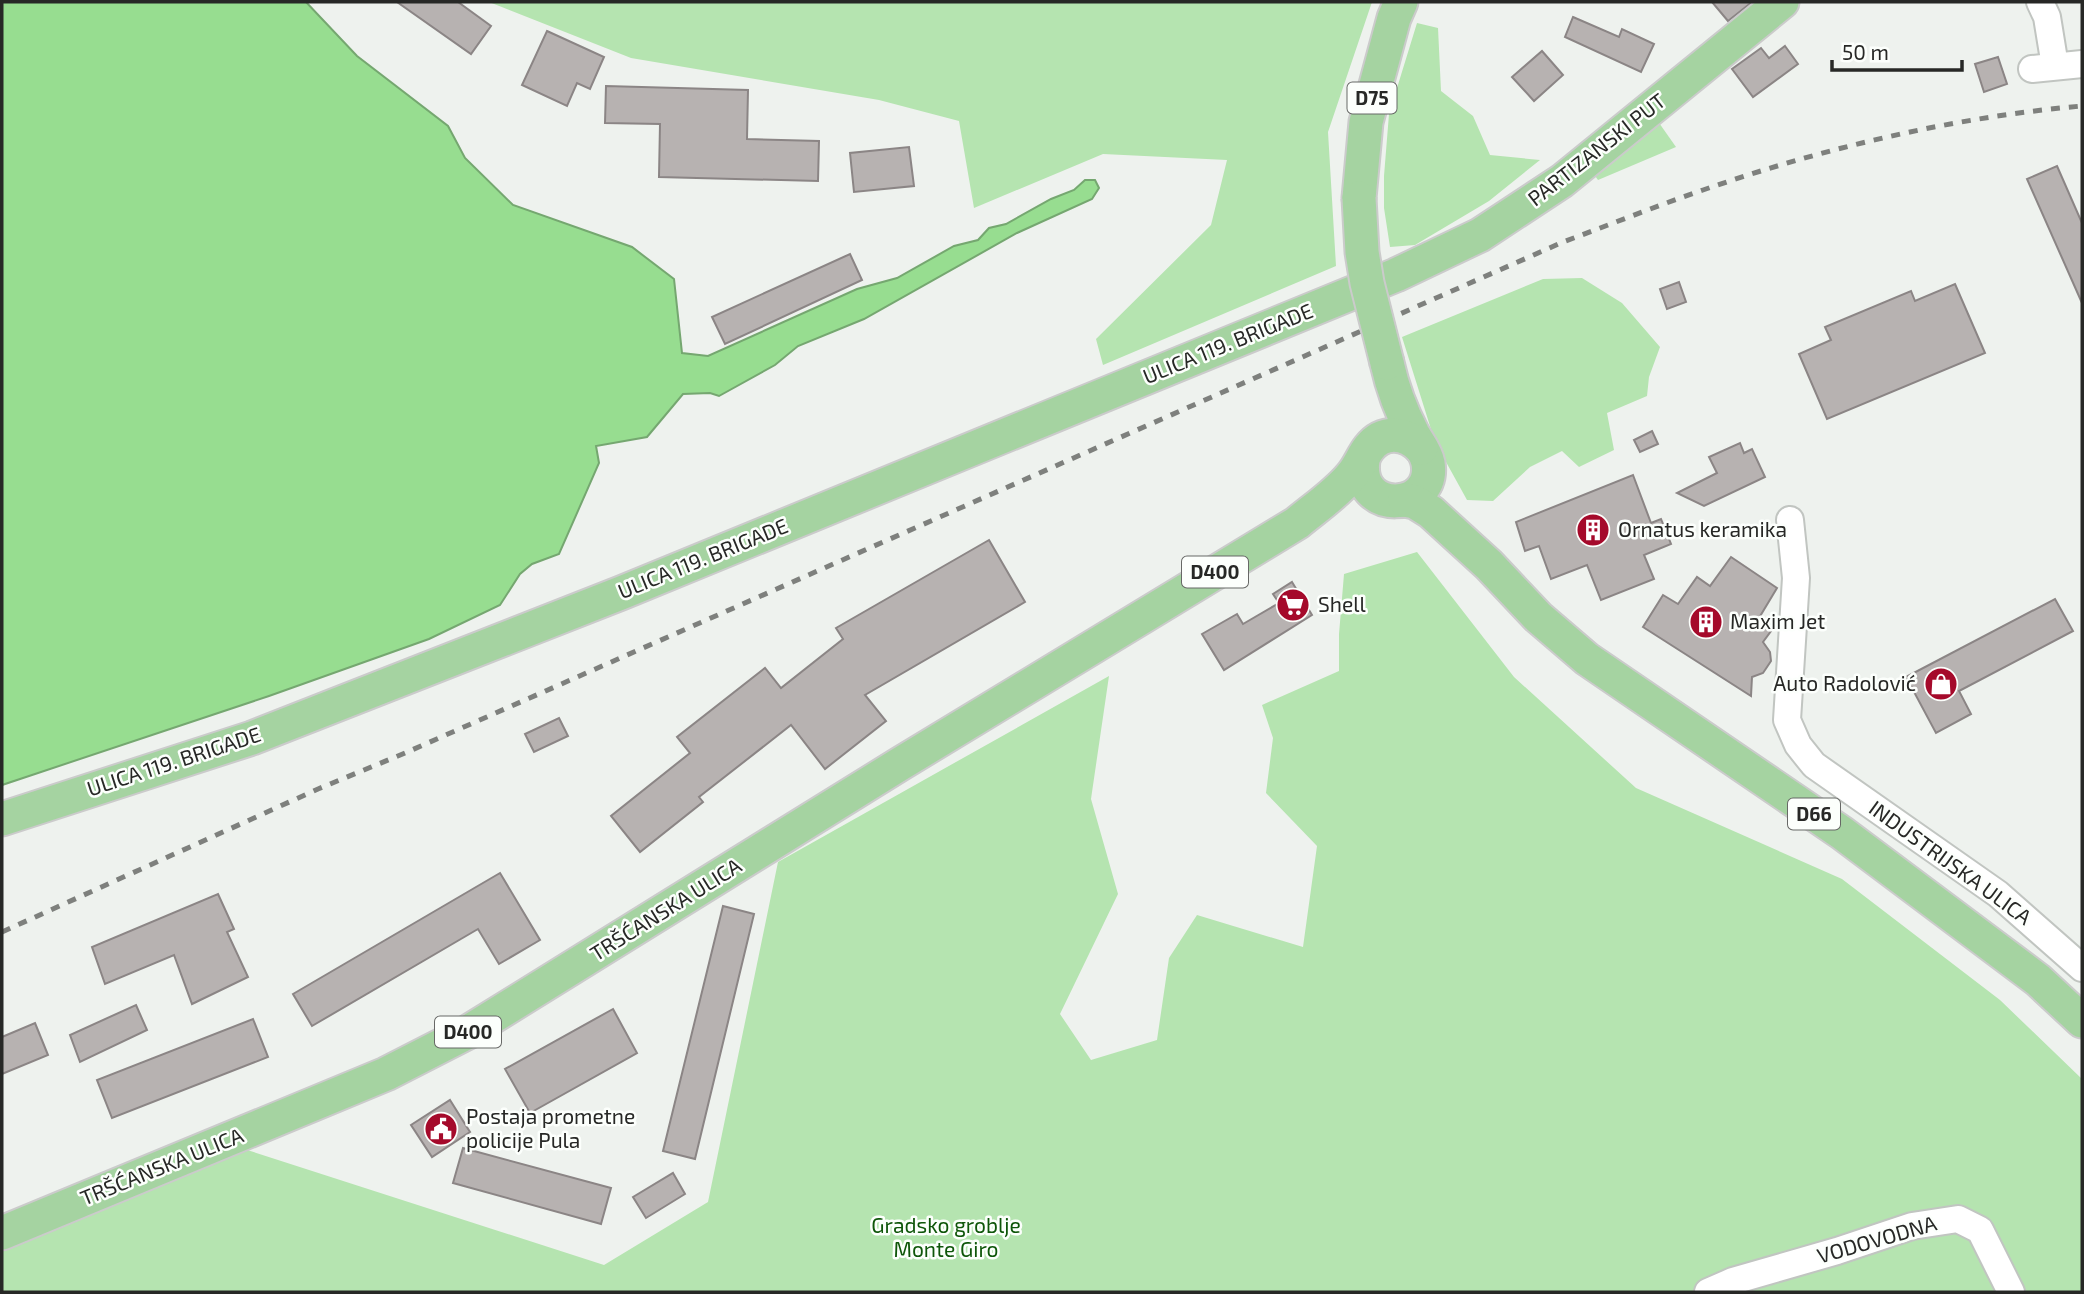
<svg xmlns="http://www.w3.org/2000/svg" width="2084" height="1294" font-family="'Exo 2',sans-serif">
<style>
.green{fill:#b5e4b0}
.water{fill:#97dd90;stroke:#75a770;stroke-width:2}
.building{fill:#b7b2b1;stroke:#8b8585;stroke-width:2}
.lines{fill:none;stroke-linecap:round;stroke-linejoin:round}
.minor-casing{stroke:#c1c5c1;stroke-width:30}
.major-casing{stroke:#cbcbcb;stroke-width:37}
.minor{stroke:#fff;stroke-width:26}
.major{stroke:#a5d3a1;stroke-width:33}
.rail{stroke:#7e807d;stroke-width:5;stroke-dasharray:9 9;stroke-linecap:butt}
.major-bridge-casing{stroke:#cbcbcb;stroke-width:37;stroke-linecap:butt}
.major-bridge{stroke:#a5d3a1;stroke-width:33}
.labels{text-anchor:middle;stroke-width:5;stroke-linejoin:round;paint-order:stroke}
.shield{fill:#fcfffc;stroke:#676866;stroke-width:2}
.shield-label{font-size:19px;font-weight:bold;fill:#272826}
.street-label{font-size:21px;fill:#272826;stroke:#fcfffc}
.poi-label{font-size:21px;fill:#272826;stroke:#fcfffc;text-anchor:start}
.park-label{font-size:21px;fill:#0e5609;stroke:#fcfffc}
</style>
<rect width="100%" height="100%" fill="#eef2ee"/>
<!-- green -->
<g class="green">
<path d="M 489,2 L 1372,2 L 1328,132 L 1336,266 L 1103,365 L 1096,339 L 1211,225 L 1227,160 L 1103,154 L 974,208 L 959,121 L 879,100 L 631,58 Z"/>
<path d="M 1417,23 L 1438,28 L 1441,91 L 1473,116 L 1490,155 L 1540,160 L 1489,201 L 1415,245 L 1390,247 L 1384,208 L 1384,176 L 1389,114 Z"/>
<path d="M 1657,120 L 1676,147 L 1598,180 L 1593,173 Z"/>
<path d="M 1582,278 L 1622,303 L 1660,347 L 1649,377 L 1647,396 L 1607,413 L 1614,450 L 1579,467 L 1562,451 L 1530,467 L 1493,501 L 1467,500 L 1435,442 L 1402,337 L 1543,279 Z"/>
<path d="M 1417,552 L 1514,677 L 1636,788 L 1842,879 L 2000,1000 L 2082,1079 L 2082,1292 L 2,1292 L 2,1249 L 241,1148 L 604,1265 L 708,1202 L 778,862 L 1109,676 L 1091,799 L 1118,894 L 1060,1014 L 1091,1060 L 1157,1040 L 1169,958 L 1197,915 L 1303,947 L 1317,846 L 1266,793 L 1273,738 L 1262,705 L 1339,671 L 1339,634 L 1344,574 Z"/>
</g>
<!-- water -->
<path class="water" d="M 2,2 L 306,2 L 357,56 L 448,126 L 465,158 L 513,205 L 632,247 L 674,279 L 682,353 L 708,356 L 857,289 L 897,278 L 954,246 L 978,240 L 989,228 L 1006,224 L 1051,199 L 1074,190 L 1085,180 L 1095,180 L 1099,188 L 1092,199 L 1017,233 L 864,319 L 798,346 L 775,365 L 719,396 L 710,393 L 683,394 L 647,437 L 596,446 L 599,463 L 559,554 L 532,564 L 520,574 L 500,605 L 429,639 L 269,696 L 2,785 Z"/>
<!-- building -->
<g class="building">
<path d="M 397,2 L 458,2 L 491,26 L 471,54 Z"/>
<path d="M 1712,2 L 1752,2 L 1728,21 Z"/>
<path d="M 1573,17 L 1619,37 L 1622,29 L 1654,44 L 1641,72 L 1565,37 Z"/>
<path d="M 547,31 L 604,57 L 590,89 L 577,83 L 567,106 L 522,85 Z"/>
<path d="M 1785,46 L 1798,64 L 1753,97 L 1732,69 L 1761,48 L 1769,58 Z"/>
<path d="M 1542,51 L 1563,75 L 1534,101 L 1512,77 Z"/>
<path d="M 1998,57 L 2007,84 L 1984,92 L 1975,64 Z"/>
<path d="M 606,86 L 748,90 L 747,139 L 819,141 L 818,181 L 659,177 L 660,124 L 605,123 Z"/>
<path d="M 909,147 L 914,186 L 854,192 L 850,153 Z"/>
<path d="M 2057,166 L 2082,223 L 2082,303 L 2027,179 Z"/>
<path d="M 850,254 L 862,280 L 725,344 L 712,317 Z"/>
<path d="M 1679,282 L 1686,302 L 1667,309 L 1660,289 Z"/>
<path d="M 1955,284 L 1985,353 L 1827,419 L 1799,354 L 1831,340 L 1825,327 L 1911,291 L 1915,301 Z"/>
<path d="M 1652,431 L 1658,444 L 1640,452 L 1634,440 Z"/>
<path d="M 1740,443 L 1744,453 L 1752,449 L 1765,477 L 1704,506 L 1677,493 L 1717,473 L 1709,457 Z"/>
<path d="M 1633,475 L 1651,523 L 1661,519 L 1671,544 L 1644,555 L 1654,579 L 1601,600 L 1587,565 L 1551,579 L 1539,546 L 1525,551 L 1516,522 Z"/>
<path d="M 989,540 L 1025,602 L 865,695 L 886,721 L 825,769 L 791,725 L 699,797 L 703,802 L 640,852 L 611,816 L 690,753 L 677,737 L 765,668 L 781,688 L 843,639 L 836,628 Z"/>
<path d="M 1731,557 L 1777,588 L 1759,618 L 1774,627 L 1763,642 L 1770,652 L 1771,661 L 1763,673 L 1752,677 L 1751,696 L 1643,627 L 1663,595 L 1678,604 L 1697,577 L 1710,586 Z"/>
<path d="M 1292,582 L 1312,615 L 1224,670 L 1202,634 L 1237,614 L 1243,624 L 1279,603 L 1273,594 Z"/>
<path d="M 2055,599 L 2073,631 L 1959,691 L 1971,714 L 1936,733 L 1906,677 Z"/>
<path d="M 559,718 L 568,736 L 534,752 L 525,734 Z"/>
<path d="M 500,873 L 540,940 L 499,964 L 478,929 L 312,1026 L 293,994 Z"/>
<path d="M 218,894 L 234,929 L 227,932 L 248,977 L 192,1004 L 174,955 L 105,984 L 92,947 Z"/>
<path d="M 723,906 L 754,914 L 695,1159 L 663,1151 Z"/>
<path d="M 136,1005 L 147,1030 L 80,1062 L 70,1035 Z"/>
<path d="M 613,1009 L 637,1053 L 530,1113 L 505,1069 Z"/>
<path d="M 253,1019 L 268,1057 L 112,1118 L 97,1080 Z"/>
<path d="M 35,1023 L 48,1055 L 2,1074 L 2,1037 Z"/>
<path d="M 450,1100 L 470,1132 L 432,1157 L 411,1125 Z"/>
<path d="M 463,1148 L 611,1188 L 601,1224 L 453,1183 Z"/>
<path d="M 673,1173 L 685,1194 L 646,1218 L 633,1197 Z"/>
</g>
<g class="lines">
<defs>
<g id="minor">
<path d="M 2040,2 L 2047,17 L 2055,66"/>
<path d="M 2032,69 L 2082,64"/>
<path d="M 1790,520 L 1796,578 L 1787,720 L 1798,745 L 1814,765 L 1998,894 L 2082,968"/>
<path d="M 1708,1292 L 1733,1281 L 1837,1251 L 1912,1226 L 1958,1219 L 1980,1230 L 2011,1292"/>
</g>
<g id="major">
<path d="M 1359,198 L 1366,122 L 1394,18 L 1401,2"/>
<path d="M 1363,460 C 1355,516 1436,512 1428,463 C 1426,452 1418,443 1413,434 C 1402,413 1392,386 1387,363"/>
<path d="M 1405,500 L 1415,502 L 1431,512 L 1489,565 L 1538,617 L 1587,659 L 1842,833 L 2038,980 L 2082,1021"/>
<path d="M 2,819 L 252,738 L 621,593 L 1396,275 L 1480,235 L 1562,181 L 1782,2"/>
<path d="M 2,1233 L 386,1074 L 468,1032 L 900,764 L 1297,523 C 1315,508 1336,494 1351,476 C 1359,467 1362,457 1369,448 C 1383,430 1406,432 1421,448"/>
</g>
</defs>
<!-- minor casing -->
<use href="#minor" class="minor-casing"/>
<!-- major casing -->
<use href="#major" class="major-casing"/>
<!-- minor -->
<use href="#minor" class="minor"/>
<!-- major -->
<use href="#major" class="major"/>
<!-- rail -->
<path class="rail" d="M 2,932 L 318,789 L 405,753 L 1563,242 C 1609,225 1656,206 1703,190 C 1824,148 1954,117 2082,106"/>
<defs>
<path id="major-bridge" d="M 1359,198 L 1362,252 L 1367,283 L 1387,363"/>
</defs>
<!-- major-bridge casing -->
<use href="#major-bridge" class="major-bridge-casing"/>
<!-- major-bridge -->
<use href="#major-bridge" class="major-bridge"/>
</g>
<!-- icons -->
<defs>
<symbol id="building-disc" viewBox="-11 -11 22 22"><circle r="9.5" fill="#a50a2b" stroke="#fcfffc"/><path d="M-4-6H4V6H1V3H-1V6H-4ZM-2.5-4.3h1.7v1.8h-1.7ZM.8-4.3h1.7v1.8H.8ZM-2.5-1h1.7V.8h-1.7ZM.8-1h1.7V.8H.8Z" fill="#fff"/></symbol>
<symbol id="supermarket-disc" viewBox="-11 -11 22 22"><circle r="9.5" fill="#a50a2b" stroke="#fcfffc"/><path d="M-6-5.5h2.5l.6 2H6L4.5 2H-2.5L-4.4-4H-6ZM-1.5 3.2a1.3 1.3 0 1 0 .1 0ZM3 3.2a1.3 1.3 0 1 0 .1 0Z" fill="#fff"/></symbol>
<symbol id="shop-disc" viewBox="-11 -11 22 22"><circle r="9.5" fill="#a50a2b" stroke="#fcfffc"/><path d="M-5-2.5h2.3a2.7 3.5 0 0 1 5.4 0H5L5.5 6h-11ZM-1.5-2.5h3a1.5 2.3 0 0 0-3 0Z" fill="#fff"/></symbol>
<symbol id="civic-disc" viewBox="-11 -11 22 22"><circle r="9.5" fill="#a50a2b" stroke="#fcfffc"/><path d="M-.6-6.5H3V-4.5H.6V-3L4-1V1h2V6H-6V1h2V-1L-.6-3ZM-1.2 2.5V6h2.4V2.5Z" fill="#fff"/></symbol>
</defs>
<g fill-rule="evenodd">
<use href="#building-disc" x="1574" y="511" width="38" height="38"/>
<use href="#supermarket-disc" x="1274" y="586" width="38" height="38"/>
<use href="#building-disc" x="1687" y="603" width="38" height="38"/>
<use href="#shop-disc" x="1922" y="665" width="38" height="38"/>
<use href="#civic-disc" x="422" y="1110" width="38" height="38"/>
</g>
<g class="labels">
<!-- shield labels -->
<g class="shield">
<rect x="1347.5" y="82.5" width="49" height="31" rx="5"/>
<rect x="1182" y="556.5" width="66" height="31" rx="5"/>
<rect x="1788" y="798.5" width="52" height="31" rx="5"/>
<rect x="435" y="1016.5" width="66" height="31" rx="5"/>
</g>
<g class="shield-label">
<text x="1372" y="105">D75</text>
<text x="1215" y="579">D400</text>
<text x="1814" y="821">D66</text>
<text x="468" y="1039">D400</text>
</g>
<!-- street labels -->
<g class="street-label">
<text transform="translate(1597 150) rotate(-38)" y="7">PARTIZANSKI PUT</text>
<text transform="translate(1228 344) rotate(-22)" y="7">ULICA 119. BRIGADE</text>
<text transform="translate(703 559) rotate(-22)" y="7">ULICA 119. BRIGADE</text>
<text transform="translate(174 762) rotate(-18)" y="7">ULICA 119. BRIGADE</text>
<text transform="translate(1950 863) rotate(36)" y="7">INDUSTRIJSKA ULICA</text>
<text transform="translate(666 910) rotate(-32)" y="7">TRŠĆANSKA ULICA</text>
<text transform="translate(162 1167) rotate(-22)" y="7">TRŠĆANSKA ULICA</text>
<text transform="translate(1877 1240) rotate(-16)" y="7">VODOVODNA</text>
</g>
<!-- poi labels -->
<g class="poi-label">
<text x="1618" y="537">Ornatus keramika</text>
<text x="1318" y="612">Shell</text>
<text x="1730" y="629">Maxim Jet</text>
<text x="1916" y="691" text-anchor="end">Auto Radolović</text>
<text x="466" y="1124">Postaja prometne<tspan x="466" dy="24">policije Pula</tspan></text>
</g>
<!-- park labels -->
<g class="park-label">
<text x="946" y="1233">Gradsko groblje<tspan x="946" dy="24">Monte Giro</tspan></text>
</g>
</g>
<!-- border -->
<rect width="2084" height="1294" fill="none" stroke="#272826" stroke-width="7"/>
<!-- scale -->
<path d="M1832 60v10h130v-10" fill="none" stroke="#272826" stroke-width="3.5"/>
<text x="1842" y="60" font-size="21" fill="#272826" stroke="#fcfffc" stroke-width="5" paint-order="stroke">50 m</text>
</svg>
